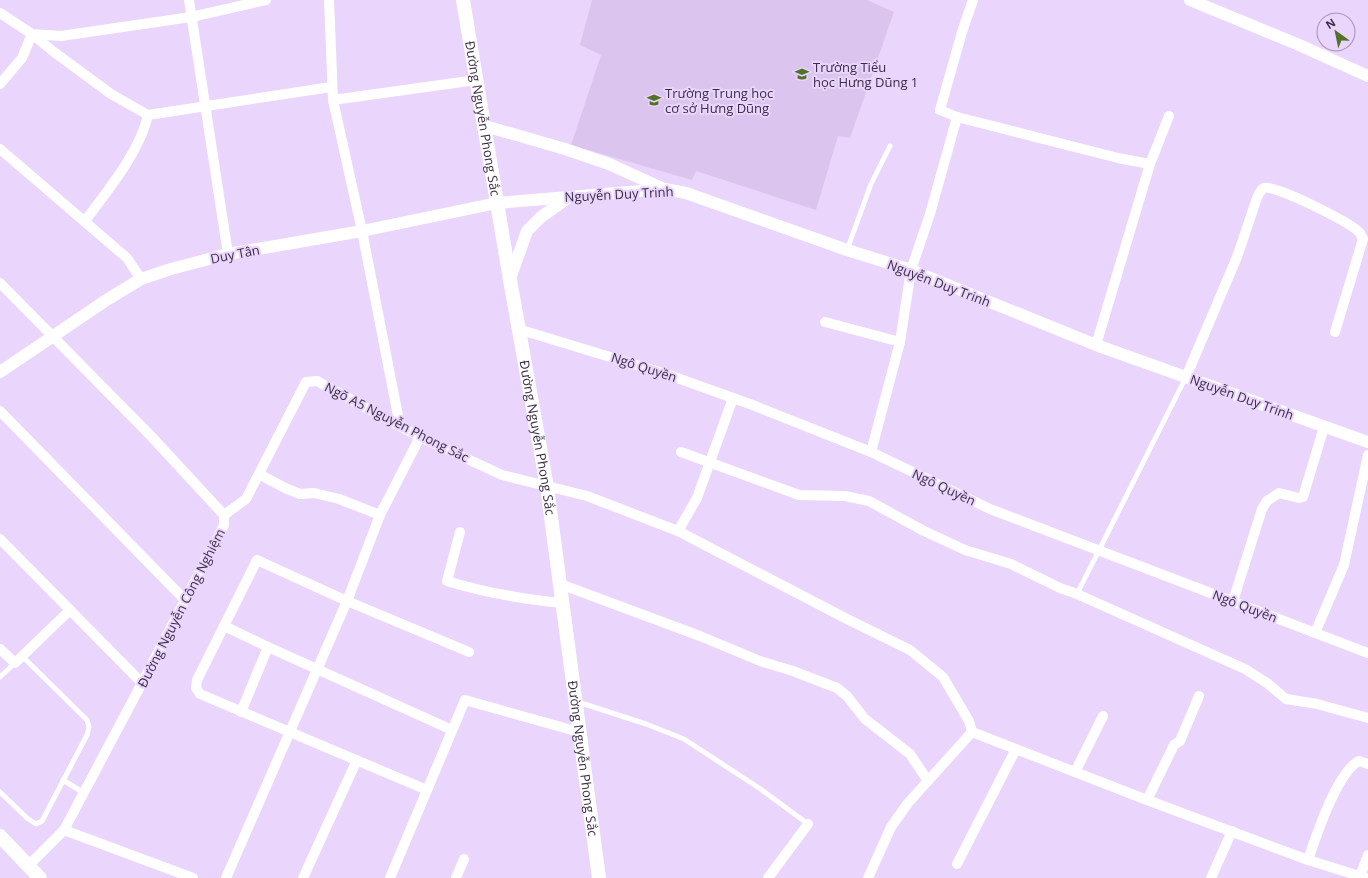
<svg xmlns="http://www.w3.org/2000/svg" width="1368" height="878" font-family="'Open Sans',sans-serif">
<style>
.built{fill:#dbc5ee}
.lines{fill:none;stroke-linecap:round;stroke-linejoin:round}
.service{stroke:#fff;stroke-width:5}
.minor{stroke:#fff;stroke-width:10}
.tertiary{stroke:#fff;stroke-width:12}
.secondary{stroke:#fff;stroke-width:14}
.labels{text-anchor:middle;stroke-width:4;stroke-linejoin:round;paint-order:stroke}
.poi-label{font-size:13px;fill:#3b2d46;stroke:#ead5fc;text-anchor:start}
.street-label{font-size:13px;fill:#3b2d46;stroke:#ead5fc}
</style>
<rect width="100%" height="100%" fill="#ead5fc"/>
<!-- built -->
<path class="built" d="M 592,0 L 867,0 L 894,12 L 850,138 L 838,136 L 816,210 L 696,171 L 692,180 L 571,145 L 601,55 L 580,45 Z"/>
<g class="lines">
<!-- service -->
<g class="service">
<path d="M 847,250 L 871,184 L 890,146"/>
<path d="M 1077,594 L 1186,377"/>
<path d="M 0,677 L 15,663"/>
<path d="M 578,702 L 646,724 L 684,739 L 759,788 L 808,824"/>
<path d="M 63,780 L 84,793"/>
<path d="M 0,792 L 27,818 L 36,824 L 42,821 L 87,735 L 89,727 L 87,720 L 22,656"/>
</g>
<!-- minor -->
<g class="minor">
<path d="M 189,0 L 228,254"/>
<path d="M 329,0 L 333,100 L 362,231 L 400,426"/>
<path d="M 973,0 L 962,32 L 940,110 L 957,117 L 1118,158 L 1150,164"/>
<path d="M 0,13 L 32,34 L 61,36 L 191,17 L 266,0"/>
<path d="M 0,84 L 22,58 L 32,34 L 54,52 L 111,94 L 148,115 L 331,87"/>
<path d="M 333,100 L 476,80"/>
<path d="M 0,149 L 127,258 L 141,279"/>
<path d="M 85,221 C 107,191 140,152 148,115"/>
<path d="M 0,283 L 150,435 L 224,515 L 224,525 L 142,683 L 64,830 L 28,866"/>
<path d="M 825,322 L 900,342"/>
<path d="M 518,329 L 666,374 L 750,404 L 871,452 L 990,509 L 1368,653"/>
<path d="M 1096,345 L 1150,164 L 1169,116"/>
<path d="M 1186,377 L 1237,257 L 1257,198 C 1259,194 1260,190 1264,188 C 1275,184 1348,222 1358,231 C 1361,233 1361,236 1363,239 L 1335,332"/>
<path d="M 0,411 L 185,600"/>
<path d="M 681,452 L 799,495 L 845,496 L 869,501 L 924,531 L 965,550 L 1011,564 L 1060,588 L 1077,594 L 1245,669 L 1267,683 L 1286,699 L 1317,704 L 1368,718"/>
<path d="M 871,452 L 900,342 L 911,270 L 930,214 L 957,117"/>
<path d="M 259,474 L 285,488 L 300,494 L 314,493 L 339,499 L 380,515"/>
<path d="M 224,515 L 246,499 L 306,382 L 317,381 L 420,437 L 502,475 L 587,496 L 678,531 L 847,619 L 910,650 L 943,677 L 969,721 L 972,732 L 1147,800 L 1308,860 L 1366,878"/>
<path d="M 678,531 L 697,498 L 733,398"/>
<path d="M 460,532 L 447,581 C 485,593 523,599 562,603"/>
<path d="M 0,539 L 142,683"/>
<path d="M 560,584 L 700,636 L 760,661 L 793,671 L 837,688 L 847,696 L 865,719 L 910,754 L 928,781"/>
<path d="M 1233,601 L 1262,509 L 1267,501 L 1279,493 L 1299,498 L 1303,497 L 1324,427"/>
<path d="M 224,626 L 268,647 L 452,730"/>
<path d="M 1315,633 L 1344,565 L 1368,455"/>
<path d="M 0,649 L 15,663 L 70,610"/>
<path d="M 241,712 L 268,647"/>
<path d="M 1075,772 L 1103,716"/>
<path d="M 427,790 L 200,694 L 196,688 L 197,680 L 257,560 L 347,601 L 469,652"/>
<path d="M 1147,800 L 1174,745 L 1180,741 L 1199,696"/>
<path d="M 64,830 L 193,878"/>
<path d="M 1308,860 C 1316,836 1337,772 1359,761 L 1368,764"/>
<path d="M 957,864 L 1016,749"/>
<path d="M 1360,876 L 1368,855"/>
<path d="M 226,878 L 347,601 L 380,515 L 420,437"/>
<path d="M 303,878 L 357,760"/>
<path d="M 390,878 L 465,700 L 579,732"/>
<path d="M 456,878 L 464,859"/>
<path d="M 768,878 L 808,824"/>
<path d="M 868,878 L 891,827 L 908,803 L 972,732"/>
<path d="M 1211,878 L 1232,831"/>
</g>
<!-- tertiary -->
<g class="tertiary">
<path d="M 1190,0 L 1297,44 L 1368,76"/>
<path d="M 485,126 L 565,149 L 609,164 L 664,189"/>
<path d="M 510,279 L 527,231 L 541,217 L 569,197"/>
<path d="M 0,372 L 108,299 L 141,279 L 171,269 L 228,254 L 362,231 L 497,203 L 665,189 L 686,193 L 847,250 L 911,270 L 1096,345 L 1368,442"/>
</g>
<!-- secondary -->
<g class="secondary">
<path id="s1" d="M 463,0 L 510,280 L 547,487 L 599,878"/>
<path d="M 0,836 L 40,878"/>
</g>
</g>
<!-- icons -->
<defs>
<symbol id="school-bare" viewBox="-9 -9 18 18"><path d="M0-5L7-2L0 1L-7-2ZM-4 1L0 2.5L4 1V4Q0 6-4 4Z" fill="#527229" stroke="#ead5fc" stroke-width="2.5" paint-order="stroke"/></symbol>
</defs>
<g fill-rule="evenodd">
<use href="#school-bare" x="792" y="64" width="20" height="20"/>
<use href="#school-bare" x="644" y="90" width="20" height="20"/>
</g>
<g class="labels">
<!-- poi labels -->
<g class="poi-label">
<text x="813" y="72">Trường Tiểu<tspan x="813" dy="15">học Hưng Dũng 1</tspan></text>
<text x="665" y="98">Trường Trung học<tspan x="665" dy="15">cơ sở Hưng Dũng</tspan></text>
</g>
<!-- street labels -->
<g class="street-label">
<text dy="5" stroke="none"><textPath href="#s1" startOffset="120">Đường Nguyễn Phong Sắc</textPath></text>
<text transform="translate(619 194) rotate(-3)" y="5">Nguyễn Duy Trinh</text>
<text transform="translate(235 254) rotate(-11)" y="5">Duy Tân</text>
<text transform="translate(939 283) rotate(21)" y="5">Nguyễn Duy Trinh</text>
<text transform="translate(644 367) rotate(18)" y="5">Ngô Quyền</text>
<text transform="translate(1242 397) rotate(20)" y="5">Nguyễn Duy Trinh</text>
<text transform="translate(397 422) rotate(27)" y="5">Ngõ A5 Nguyễn Phong Sắc</text>
<text dy="5" stroke="none"><textPath href="#s1" startOffset="444">Đường Nguyễn Phong Sắc</textPath></text>
<text transform="translate(944 487) rotate(25)" y="5">Ngô Quyền</text>
<text transform="translate(1245 606) rotate(21)" y="5">Ngô Quyền</text>
<text transform="translate(181 608) rotate(-63)" y="5">Đường Nguyễn Công Nghiệm</text>
<text dy="5" stroke="none"><textPath href="#s1" startOffset="768">Đường Nguyễn Phong Sắc</textPath></text>
</g>
</g>
<!-- north arrow -->
<g transform="translate(1336 32) rotate(327)"><circle r="19" fill="#ead5fc" stroke="#a492b3"/>
<path d="M0-3L7 15L0 10L-7 15Z" fill="#527229"/>
<text y="-6" font-size="11" font-weight="bold" text-anchor="middle" fill="#3b2d46">N</text>
</g>
</svg>
